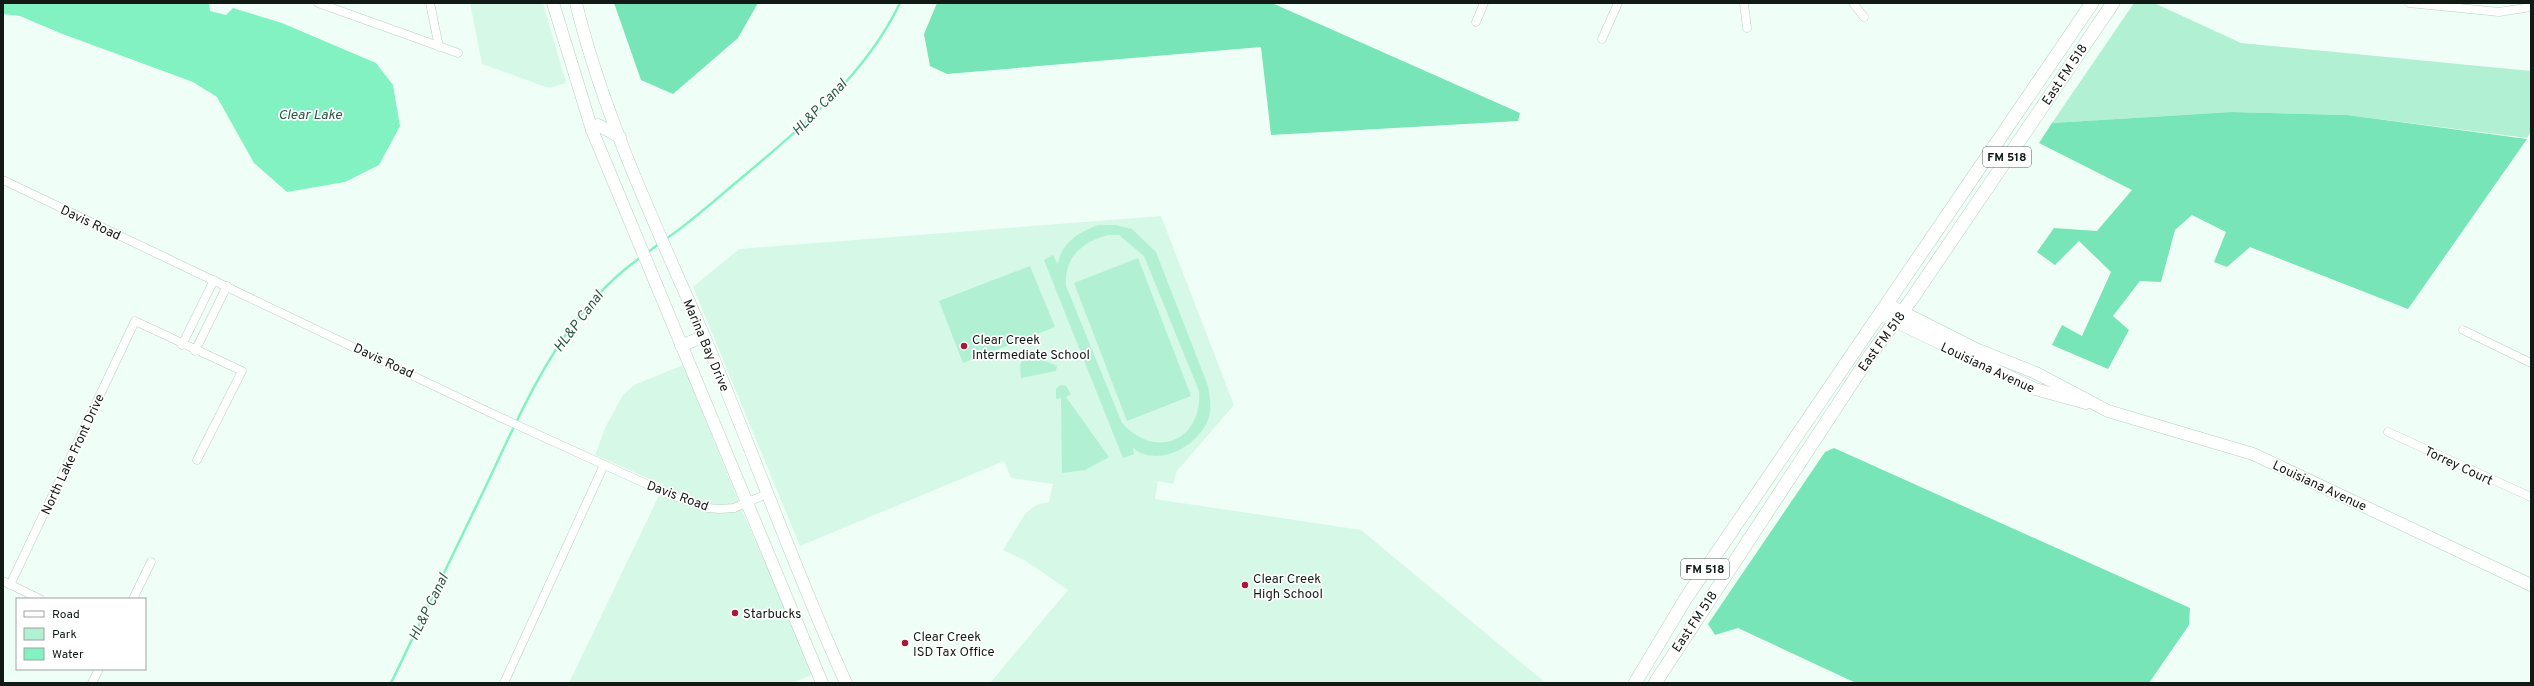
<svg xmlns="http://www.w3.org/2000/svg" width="2534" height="686" font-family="Overpass,sans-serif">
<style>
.built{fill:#d6f8e7}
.green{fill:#b2f0d3;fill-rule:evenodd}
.forest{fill:#77e5b7}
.water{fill:#83f2c3}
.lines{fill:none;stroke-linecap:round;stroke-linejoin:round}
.stream{stroke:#83f2c3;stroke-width:2.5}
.street-casing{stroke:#b8d1c4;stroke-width:9}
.secondary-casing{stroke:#b8d1c4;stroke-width:13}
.primary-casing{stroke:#b8d1c4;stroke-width:14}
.street{stroke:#fff;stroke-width:8}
.secondary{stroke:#fff;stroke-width:12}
.primary{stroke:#fff;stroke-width:13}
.poi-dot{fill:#ab163c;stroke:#fff;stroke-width:1.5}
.labels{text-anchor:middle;stroke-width:3.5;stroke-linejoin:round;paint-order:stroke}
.shield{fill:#fff;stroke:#585f5b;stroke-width:1}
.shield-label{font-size:12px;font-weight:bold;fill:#111a15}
.street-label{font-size:13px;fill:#111a15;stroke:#fff}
.poi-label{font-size:13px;fill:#111a15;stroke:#fff;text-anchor:start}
.water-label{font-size:14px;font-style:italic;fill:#2a5945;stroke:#fff}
</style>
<rect width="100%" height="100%" fill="#effff7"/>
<!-- built -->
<g class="built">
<path d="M 470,3 L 543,3 L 566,83 L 549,88 L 482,64 Z"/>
<path d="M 1161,216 L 1234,405 L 1177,471 L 1173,484 L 1158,481 L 1155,499 L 1361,530 L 1546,683 L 990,683 L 1068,590 L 1026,561 L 1003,550 L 1025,514 L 1036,505 L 1049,502 L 1053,484 L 1011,478 L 1004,461 L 800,546 L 693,287 L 739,249 Z"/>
<path d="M 683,365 L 747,522 L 814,674 L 792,683 L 569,683 L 664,485 L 595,455 L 606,426 L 623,395 L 634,385 Z"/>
</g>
<!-- green -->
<g class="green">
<path d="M 2134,3 L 2154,3 L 2241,43 L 2531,71 L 2531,132 L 2527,138 L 2347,115 L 2231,112 L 2052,123 Z"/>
<path d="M 1098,225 L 1115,225 L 1132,229 L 1156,252 L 1208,386 C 1210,397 1212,409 1208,420 C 1197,447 1158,468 1133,448 L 1134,454 L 1123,458 L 1044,260 L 1053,255 L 1058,264 C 1061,243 1079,232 1098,225 ZM 1108,235 L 1119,235 L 1144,256 L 1199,391 C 1203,440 1156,461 1122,423 L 1066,286 C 1064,257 1082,242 1108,235 Z"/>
<path d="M 1138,258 L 1191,396 L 1127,421 L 1074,283 Z"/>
<path d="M 1030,266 L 1055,327 L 963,363 L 939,301 Z"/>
<path d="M 1024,352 L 1057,366 L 1056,371 L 1021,378 L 1020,366 Z"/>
<path d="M 1060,385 L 1066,386 L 1071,394 L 1066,397 L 1109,457 L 1085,470 L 1062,473 L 1061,398 L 1056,399 L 1056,389 Z"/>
</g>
<!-- forest -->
<g class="forest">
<path d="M 614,3 L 758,3 L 738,38 L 673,94 L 641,80 Z"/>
<path d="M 937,3 L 1272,3 L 1520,113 L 1518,121 L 1271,135 L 1261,47 L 947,74 L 930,66 L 924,34 Z"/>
<path d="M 2231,112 L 2347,115 L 2527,139 L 2408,309 L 2250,247 L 2227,267 L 2214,262 L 2226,232 L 2192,215 L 2175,230 L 2161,282 L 2140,281 L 2113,316 L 2129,330 L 2108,369 L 2052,345 L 2062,325 L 2082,336 L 2111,272 L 2079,241 L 2055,265 L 2037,252 L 2054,228 L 2097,231 L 2132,190 L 2039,143 L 2052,123 Z"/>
<path d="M 1834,448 L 2190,608 L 2189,625 L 2149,683 L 1856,683 L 1738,628 L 1715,635 L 1708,624 L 1825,452 Z"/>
</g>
<!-- water -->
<path class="water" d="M 3,3 L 209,3 L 210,11 L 226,15 L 233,8 L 282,23 L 376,63 L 393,85 L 400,126 L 379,165 L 345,182 L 287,192 L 254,163 L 217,97 L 193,82 L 60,33 L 20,16 L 3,14 Z"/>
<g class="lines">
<!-- stream -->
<g class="stream">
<path d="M 666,239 C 692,221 715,200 739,180 C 800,129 865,76 900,3"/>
<path d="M 647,253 L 660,243"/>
<path d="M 391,683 C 422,619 453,554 484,490 C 525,404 561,314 641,257"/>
</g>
<defs>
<g id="street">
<path d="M 318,3 L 458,53"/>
<path d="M 430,3 L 439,47"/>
<path d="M 1744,3 L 1747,28"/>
<path d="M 1853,3 L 1864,17"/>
<path d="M 2409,3 L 2499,12 L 2531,7"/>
<path d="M 1476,22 L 1484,3"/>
<path d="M 1602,39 L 1618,3"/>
<path d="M 3,180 L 493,414 L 666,493 L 708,508 L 719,509 L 734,508 L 769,493"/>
<path d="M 2463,330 L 2531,363"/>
<path d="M 182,345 L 214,280"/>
<path d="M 195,351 L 227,286"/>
<path d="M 2388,432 L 2531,497"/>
<path d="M 3,581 L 40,599"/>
<path d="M 10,585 L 135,321 L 242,371 L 197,460"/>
<path d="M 133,599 L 151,562"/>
<path d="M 92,683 L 99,669"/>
<path d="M 504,683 L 604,465"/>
</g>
<g id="secondary">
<path d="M 553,3 L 592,130 L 822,683"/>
<path d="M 576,3 C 604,118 657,228 704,336 C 753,451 794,569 846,683"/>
<path d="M 592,130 L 598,125 L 620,137"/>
<path d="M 1887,304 L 1976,349 L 2036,373 L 2108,411 L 2253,454 L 2531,585"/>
<path d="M 1880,314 L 2035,389 L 2086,403"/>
<path d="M 681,346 L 704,336"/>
</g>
<g id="primary">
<path d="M 1635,683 L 1686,598 L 2092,3"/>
<path d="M 1655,683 L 1871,354 L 1911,300 L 2113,3"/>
</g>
</defs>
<!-- street casing -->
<use href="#street" class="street-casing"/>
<!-- secondary casing -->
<use href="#secondary" class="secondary-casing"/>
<!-- primary casing -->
<use href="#primary" class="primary-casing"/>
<!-- street -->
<use href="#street" class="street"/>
<!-- secondary -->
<use href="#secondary" class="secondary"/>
<!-- primary -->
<use href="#primary" class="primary"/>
</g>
<!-- markers -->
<g class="poi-dot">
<circle cx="964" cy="346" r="4"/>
<circle cx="1245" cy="585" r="4"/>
<circle cx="735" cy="613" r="4"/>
<circle cx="905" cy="643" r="4"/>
</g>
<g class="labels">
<!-- shield labels -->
<g class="shield">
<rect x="1983" y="147" width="48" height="20" rx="3"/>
<rect x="1681" y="559" width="48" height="20" rx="3"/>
</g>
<g class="shield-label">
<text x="2007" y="161">FM 518</text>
<text x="1705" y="573">FM 518</text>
</g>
<!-- street labels -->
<g class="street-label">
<text transform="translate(2064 74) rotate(-56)" y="5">East FM 518</text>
<text transform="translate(91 222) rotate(25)" y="5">Davis Road</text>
<text transform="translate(1881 341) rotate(-54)" y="5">East FM 518</text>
<text transform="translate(707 345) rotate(67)" y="5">Marina Bay Drive</text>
<text transform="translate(384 360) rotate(25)" y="5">Davis Road</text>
<text transform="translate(1988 367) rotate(25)" y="5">Louisiana Avenue</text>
<text transform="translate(72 454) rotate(-65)" y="5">North Lake Front Drive</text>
<text transform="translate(2459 465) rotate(25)" y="5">Torrey Court</text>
<text transform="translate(2320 485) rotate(25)" y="5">Louisiana Avenue</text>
<text transform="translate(678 495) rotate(20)" y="5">Davis Road</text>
<text transform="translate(1694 621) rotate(-56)" y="5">East FM 518</text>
</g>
<!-- poi labels -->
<g class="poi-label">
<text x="972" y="344">Clear Creek<tspan x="972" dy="15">Intermediate School</tspan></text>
<text x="1253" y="583">Clear Creek<tspan x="1253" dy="15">High School</tspan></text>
<text x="743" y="618">Starbucks</text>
<text x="913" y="641">Clear Creek<tspan x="913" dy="15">ISD Tax Office</tspan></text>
</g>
<!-- water labels -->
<g class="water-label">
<text transform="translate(819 107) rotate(-46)" y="5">HL&amp;P Canal</text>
<text x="310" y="119">Clear Lake</text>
<text transform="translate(578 321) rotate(-53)" y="5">HL&amp;P Canal</text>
<text transform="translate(428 607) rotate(-64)" y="5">HL&amp;P Canal</text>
</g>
</g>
<!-- border -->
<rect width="2534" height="686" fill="none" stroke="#111a15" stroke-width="8"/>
<!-- legend -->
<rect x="16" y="598" width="130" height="72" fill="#ffffff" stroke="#a0a3a1"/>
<rect x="24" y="611" width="20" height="6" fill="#ffffff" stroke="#a0a3a1"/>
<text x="52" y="618" font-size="12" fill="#111a15">Road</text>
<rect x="24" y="628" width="20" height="12" fill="#b2f0d3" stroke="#a0a3a1"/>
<text x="52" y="638" font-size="12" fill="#111a15">Park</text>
<rect x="24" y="648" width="20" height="12" fill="#83f2c3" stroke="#a0a3a1"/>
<text x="52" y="658" font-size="12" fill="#111a15">Water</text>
</svg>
